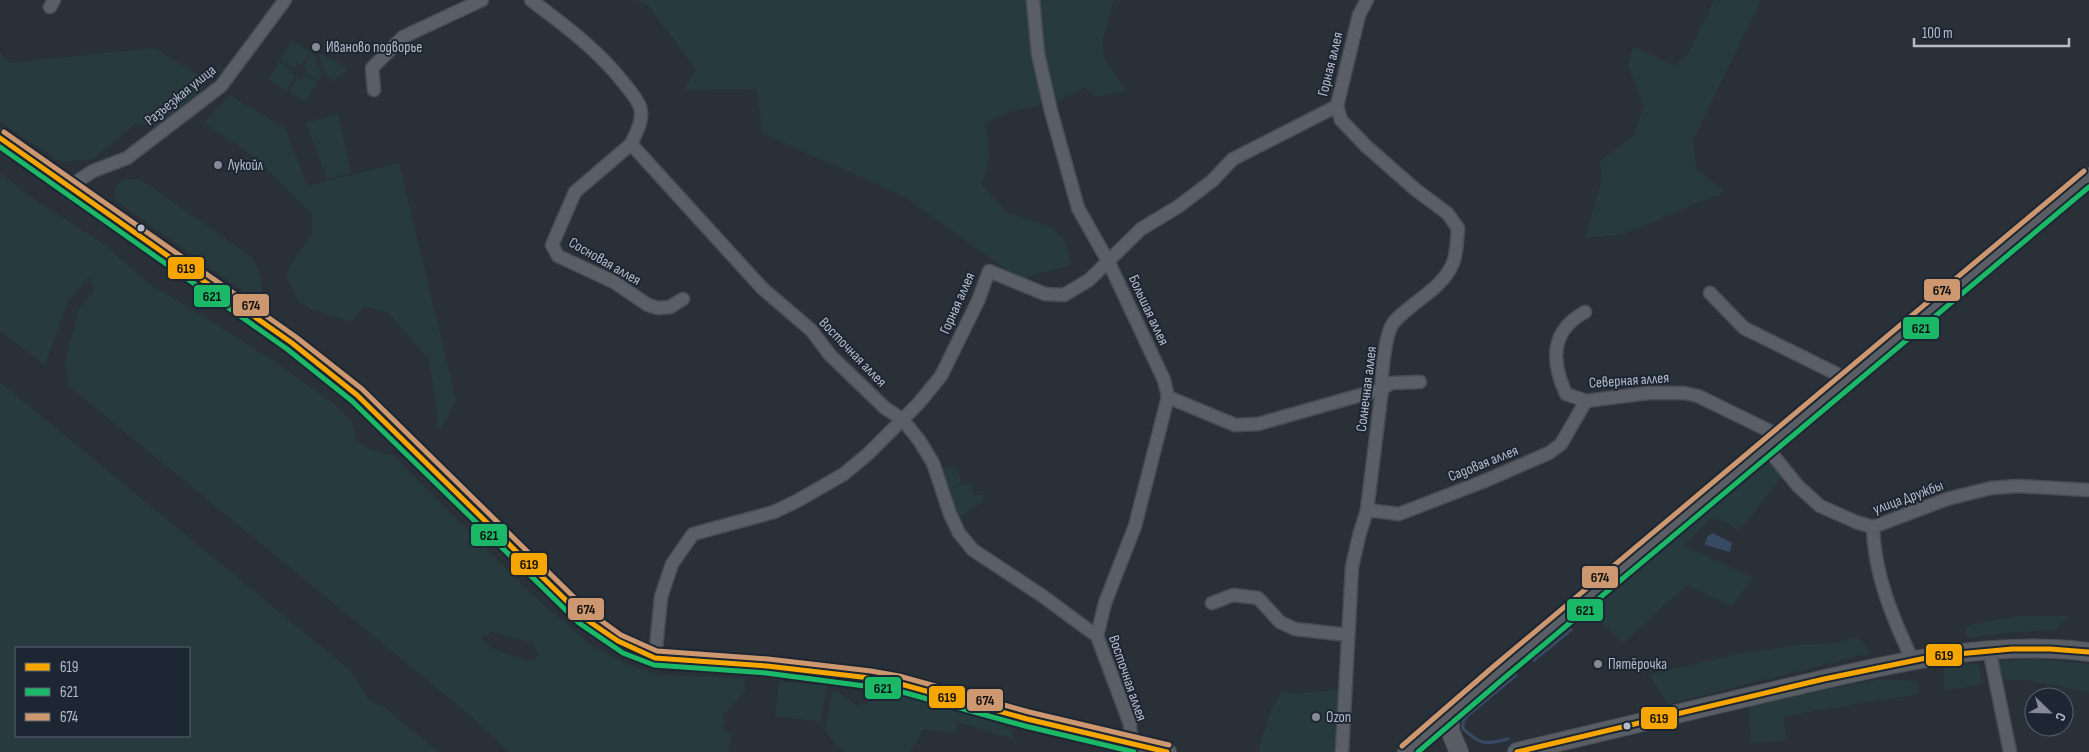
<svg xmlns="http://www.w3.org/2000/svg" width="2089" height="752" font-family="'Sofia Sans Condensed',sans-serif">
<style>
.green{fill:#273a3e;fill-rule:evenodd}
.water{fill:#384963}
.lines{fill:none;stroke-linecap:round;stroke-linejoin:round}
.stream{stroke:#384963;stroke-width:3}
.street-casing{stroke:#484c53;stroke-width:15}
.secondary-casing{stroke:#484c53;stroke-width:20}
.street{stroke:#5a5e66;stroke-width:12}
.secondary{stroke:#595d64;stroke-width:18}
.bus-1-casing{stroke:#1d2633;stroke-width:9}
.bus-2-casing{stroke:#1d2633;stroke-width:9}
.bus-3-casing{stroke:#1d2633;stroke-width:9}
.bus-1{stroke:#f7a600;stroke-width:5}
.bus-2{stroke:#1ab867;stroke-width:5}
.bus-3{stroke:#cd976f;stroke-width:5}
.poi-dot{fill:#848b96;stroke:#1d2633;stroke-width:2}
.bus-dot{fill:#b4bcc9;stroke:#1d2633;stroke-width:2}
.labels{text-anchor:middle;stroke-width:4;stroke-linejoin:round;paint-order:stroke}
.poi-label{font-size:15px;fill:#b4bcc9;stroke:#1d2633;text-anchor:start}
.street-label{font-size:15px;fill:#b4bcc9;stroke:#1d2633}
.line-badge{stroke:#1d2633;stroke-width:2}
.pale-badge-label{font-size:14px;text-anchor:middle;font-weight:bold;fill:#111}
</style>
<rect width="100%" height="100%" fill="#2a3038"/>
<!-- green -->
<g class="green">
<path d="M 633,0 L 1114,0 L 1102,43 L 1105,60 L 1126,91 L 1098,97 L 1085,88 L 1058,101 L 1009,112 L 985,123 L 990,156 L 982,184 L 1007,213 L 1050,226 L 1065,241 L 1071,265 L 1020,279 L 905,197 L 762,133 L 757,89 L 684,90 L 696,69 L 646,3 Z"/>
<path d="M 1714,0 L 1761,0 L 1693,140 L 1696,169 L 1725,192 L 1623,234 L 1585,238 L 1602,179 L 1600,161 L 1633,136 L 1644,106 L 1628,66 L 1633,46 L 1675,66 L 1689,53 Z"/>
<path d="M 291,41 L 310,51 L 301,66 L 297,64 L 295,68 L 280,60 Z"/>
<path d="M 154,48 L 208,81 L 203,88 L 160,126 L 135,124 L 93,159 L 61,162 L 0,122 L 0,53 L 9,63 Z"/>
<path d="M 311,52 L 314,54 L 322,74 L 318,81 L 305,74 L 307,70 L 303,67 Z"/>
<path d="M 319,54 L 324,55 L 348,68 L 333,82 L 325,75 Z"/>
<path d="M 279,62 L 293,70 L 292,74 L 295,76 L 287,91 L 268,80 Z"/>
<path d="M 304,76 L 317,82 L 306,102 L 289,92 L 297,78 L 302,80 Z"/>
<path d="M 230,95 L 286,129 L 307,186 L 399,163 L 456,400 L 441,428 L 437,428 L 438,419 L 429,359 L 388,313 L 364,306 L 351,322 L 314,310 L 299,302 L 286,276 L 292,262 L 312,234 L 312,214 L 256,158 L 204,123 Z"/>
<path d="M 338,113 L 351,173 L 327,179 L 306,123 Z"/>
<path d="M 0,173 L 38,202 L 104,244 L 151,285 L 185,305 L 260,352 L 332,402 L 353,423 L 356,440 L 367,448 L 394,456 L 527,590 L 592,646 L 622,662 L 659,675 L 744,678 L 745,691 L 722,717 L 726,722 L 722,729 L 731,735 L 728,752 L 510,752 L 460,707 L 69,386 L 65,362 L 79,308 L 95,290 L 89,277 L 68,301 L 45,365 L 0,331 ZM 492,632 L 534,644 L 538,655 L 532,662 L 489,647 L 481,637 Z"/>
<path d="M 125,179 L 134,179 L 146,183 L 250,256 C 261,268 261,282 263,298 L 258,302 L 115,200 C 113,188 116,185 125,179 Z"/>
<path d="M 0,382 L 351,671 L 369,700 L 385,708 L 439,752 L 0,752 ZM 16,648 L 189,648 L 189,736 L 16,736 Z"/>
<path d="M 1769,463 L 1782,477 L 1739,531 L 1730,525 L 1712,518 L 1683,545 L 1753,578 L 1732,606 L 1687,585 L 1623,643 L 1591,612 L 1706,512 Z"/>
<path d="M 939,467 L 958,469 L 961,483 L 948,489 L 972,483 L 973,494 L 983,495 L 984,500 L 958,519 Z"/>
<path d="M 2018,616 L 2070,616 L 2055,630 L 2003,633 L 1967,638 L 1965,626 Z"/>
<path d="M 1858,637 L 1871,653 L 1668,704 L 1649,675 L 1733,655 L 1797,645 L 1831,644 Z"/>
<path d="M 2037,659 L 2089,664 L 2089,692 L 2031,681 L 2001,679 L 1997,661 Z"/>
<path d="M 1979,664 L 1982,685 L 1944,690 L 1943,666 Z"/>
<path d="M 1881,679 L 1918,681 L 1919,694 L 1784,716 L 1786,740 L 1751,743 L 1749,705 Z"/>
<path d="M 779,681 L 826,686 L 821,722 L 775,716 Z"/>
<path d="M 833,689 L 857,706 L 879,699 L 887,694 L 907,695 L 998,723 L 1011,730 L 1013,739 L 958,722 L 955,733 L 924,729 L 910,752 L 844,752 L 825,731 Z"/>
<path d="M 1340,689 L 1337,752 L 1259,752 L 1259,747 L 1272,707 L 1282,692 L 1297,694 Z"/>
</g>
<!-- water -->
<path class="water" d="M 1713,533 L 1732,543 L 1730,552 L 1705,545 L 1707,537 Z"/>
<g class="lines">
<!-- stream -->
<g class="stream">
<path d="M 1534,660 L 1571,630"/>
<path d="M 1508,739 C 1483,745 1483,745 1463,729 L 1463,722 L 1467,716 L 1516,675"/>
</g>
<defs>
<g id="street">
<path d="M 531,0 C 564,25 597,49 623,82 C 629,90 637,98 640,107 C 644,120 636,133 631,144 L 762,288 L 811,330 L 830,355 L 885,408 L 902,419 L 919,440 L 933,463 L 950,514 L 959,533 L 973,550 L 1041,595 L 1097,636 L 1130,724 L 1131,743"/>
<path d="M 1033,0 L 1038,54 L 1051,111 L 1078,208 L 1109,263 L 1164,380 L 1168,397 L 1135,526 L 1105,603 L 1097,636"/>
<path d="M 50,7 L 54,0"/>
<path d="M 374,90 L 372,68 L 403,37 L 482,0"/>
<path d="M 1337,106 L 1341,120 L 1366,146 L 1416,190 L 1447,213 L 1458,228 C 1457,239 1457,253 1453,263 C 1442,290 1412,301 1394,322 C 1385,333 1381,375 1382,389 L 1367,510 L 1359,536 L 1352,567 L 1342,752"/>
<path d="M 631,144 L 575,192 L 552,245 L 558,256 L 614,282 L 648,305 L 658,308 L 670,307 L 683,299"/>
<path d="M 70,186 L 93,171 L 127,158 L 221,86 L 285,0"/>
<path d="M 1710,293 L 1744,328 L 1849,380"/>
<path d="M 1585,312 C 1550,331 1551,361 1566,394 L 1586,401 L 1648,393 L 1684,393 L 1698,396 L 1782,437"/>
<path d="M 1168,397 L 1235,425 L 1258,424 L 1382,389 L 1391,383 L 1420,382"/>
<path d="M 1767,448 L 1798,486 L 1820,506 L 1856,522 L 1873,527 L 1947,499 L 1991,488 L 2018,486 L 2089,490"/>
<path d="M 1367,510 L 1399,514 L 1482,482 L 1549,453 L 1561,444 L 1586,401"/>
<path d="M 1873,527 C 1874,574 1893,619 1913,661"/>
<path d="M 1212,603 L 1233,595 L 1258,598 L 1280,622 L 1295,629 L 1348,635"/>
<path d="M 1989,649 L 2010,752"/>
<path d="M 655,658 L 661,597 L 672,564 L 693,534 L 774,512 L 797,501 L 844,474 L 869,453 L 918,404 L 941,376 L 978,301 L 989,271 L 1045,294 L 1064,295 L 1089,280 L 1141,229 L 1179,206 L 1212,181 L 1233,159 L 1337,106 L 1359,15 L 1367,0"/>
</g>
<g id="secondary">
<path d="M 0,138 L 292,343 L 357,395 L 584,618 C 606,636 628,649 655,658 L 767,666 L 870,678 L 897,683 L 1027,719 L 1167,752"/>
<path d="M 1450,714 L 1450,731 L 1459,752"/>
<path d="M 1407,752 L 1498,673 L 2089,177"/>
<path d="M 1517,752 C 1606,731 1696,709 1786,688 C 1887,665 1985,639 2089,652"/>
</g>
</defs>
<!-- street casing -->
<use href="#street" class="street-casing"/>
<!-- secondary casing -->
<use href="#secondary" class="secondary-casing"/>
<!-- street -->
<use href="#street" class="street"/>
<!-- secondary -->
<use href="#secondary" class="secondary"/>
<defs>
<g id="bus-1">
<path d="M 0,138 L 292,343 L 357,395 L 584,618 L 618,641 L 655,658 L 767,666 L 870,678 L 897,683 L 1027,719 L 1167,752"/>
<path d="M 1517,752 L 1824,679 L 1936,656 L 2012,649 L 2050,649 L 2089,652"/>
</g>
<g id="bus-2">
<path d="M 0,147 L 287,349 L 352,401 L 579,623 L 623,653 L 654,665 L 766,673 L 895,690 L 1025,726 L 1134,752"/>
<path d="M 1418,752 L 1503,679 L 2089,187"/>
</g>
<g id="bus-3">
<path d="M 4,132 L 296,337 L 362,389 L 589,612 L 621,635 L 657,651 L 768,659 L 871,671 L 899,676 L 1029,712 L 1169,745"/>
<path d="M 1402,746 L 1493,667 L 2084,171"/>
</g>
</defs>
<!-- bus-1 casing -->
<use href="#bus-1" class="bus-1-casing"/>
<!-- bus-2 casing -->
<use href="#bus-2" class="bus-2-casing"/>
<!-- bus-3 casing -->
<use href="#bus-3" class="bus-3-casing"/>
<!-- bus-1 -->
<use href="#bus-1" class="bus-1"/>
<!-- bus-2 -->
<use href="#bus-2" class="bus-2"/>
<!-- bus-3 -->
<use href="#bus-3" class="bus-3"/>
</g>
<!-- markers -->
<g class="poi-dot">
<circle cx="316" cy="47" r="5"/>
<circle cx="218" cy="165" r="5"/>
<circle cx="1598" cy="664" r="5"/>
<circle cx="1316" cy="717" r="5"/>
</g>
<g class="bus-dot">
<circle cx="141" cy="228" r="4.5"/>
<circle cx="1627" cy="726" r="4.5"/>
</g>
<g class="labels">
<!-- poi labels -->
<g class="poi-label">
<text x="326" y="52">Иваново подворье</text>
<text x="228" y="170">Лукойл</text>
<text x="1608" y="669">Пятёрочка</text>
<text x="1326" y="722">Ozon</text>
</g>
<!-- street labels -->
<g class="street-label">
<text transform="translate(1330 64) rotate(-76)" y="5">Горная аллея</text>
<text transform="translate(180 95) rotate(-39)" y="5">Разъезжая улица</text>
<text transform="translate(605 261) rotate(30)" y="5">Сосновая аллея</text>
<text transform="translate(957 303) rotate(-66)" y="5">Горная аллея</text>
<text transform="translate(1149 310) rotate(65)" y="5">Большая аллея</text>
<text transform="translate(853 352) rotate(46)" y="5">Восточная аллея</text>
<text transform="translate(1629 380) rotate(-4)" y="5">Северная аллея</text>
<text transform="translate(1366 389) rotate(-83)" y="5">Солнечная аллея</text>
<text transform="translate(1483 463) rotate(-22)" y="5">Садовая аллея</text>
<text transform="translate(1908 497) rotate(-20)" y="5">улица Дружбы</text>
<text transform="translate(1128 678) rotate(71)" y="5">Восточная аллея</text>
</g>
</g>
<g class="line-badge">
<rect x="167" y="256" width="38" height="24" rx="5" fill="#f7a600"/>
<rect x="1923" y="278" width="38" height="24" rx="5" fill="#cd976f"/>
<rect x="193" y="284" width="38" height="24" rx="5" fill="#1ab867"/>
<rect x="232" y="293" width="38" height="24" rx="5" fill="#cd976f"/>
<rect x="1902" y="316" width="38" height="24" rx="5" fill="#1ab867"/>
<rect x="470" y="523" width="38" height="24" rx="5" fill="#1ab867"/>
<rect x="510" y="552" width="38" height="24" rx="5" fill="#f7a600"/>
<rect x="1581" y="565" width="38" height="24" rx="5" fill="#cd976f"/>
<rect x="567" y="597" width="38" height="24" rx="5" fill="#cd976f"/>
<rect x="1566" y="598" width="38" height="24" rx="5" fill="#1ab867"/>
<rect x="1925" y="643" width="38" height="24" rx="5" fill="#f7a600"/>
<rect x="864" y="676" width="38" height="24" rx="5" fill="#1ab867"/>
<rect x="928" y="685" width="38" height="24" rx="5" fill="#f7a600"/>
<rect x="966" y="688" width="38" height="24" rx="5" fill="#cd976f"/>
<rect x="1640" y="706" width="38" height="24" rx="5" fill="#f7a600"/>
</g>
<g class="pale-badge-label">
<text x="186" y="273">619</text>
<text x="1942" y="295">674</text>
<text x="212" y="301">621</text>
<text x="251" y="310">674</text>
<text x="1921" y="333">621</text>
<text x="489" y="540">621</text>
<text x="529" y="569">619</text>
<text x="1600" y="582">674</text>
<text x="586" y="614">674</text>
<text x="1585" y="615">621</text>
<text x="1944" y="660">619</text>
<text x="883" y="693">621</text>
<text x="947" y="702">619</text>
<text x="985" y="705">674</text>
<text x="1659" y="723">619</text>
</g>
<!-- legend -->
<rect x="15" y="647" width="175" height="90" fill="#1d2633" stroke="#59626f"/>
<rect x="25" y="663" width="25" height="8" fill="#f7a600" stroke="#59626f"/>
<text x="60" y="672" font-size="15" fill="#b4bcc9">619</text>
<rect x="25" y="688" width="25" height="8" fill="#1ab867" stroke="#59626f"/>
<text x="60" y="697" font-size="15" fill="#b4bcc9">621</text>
<rect x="25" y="713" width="25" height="8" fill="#cd976f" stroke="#59626f"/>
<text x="60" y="722" font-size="15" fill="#b4bcc9">674</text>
<!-- north arrow -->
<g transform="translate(2049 712) rotate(113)"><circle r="24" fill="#1d2633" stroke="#59626f"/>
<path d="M0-4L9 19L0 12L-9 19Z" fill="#848b96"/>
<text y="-8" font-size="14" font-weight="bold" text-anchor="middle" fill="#b4bcc9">С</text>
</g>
<!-- scale -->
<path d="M1914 38v8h155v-8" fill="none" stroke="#b4bcc9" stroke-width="2.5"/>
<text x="1922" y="38" font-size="15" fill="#b4bcc9" stroke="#1d2633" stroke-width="4" paint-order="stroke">100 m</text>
</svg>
